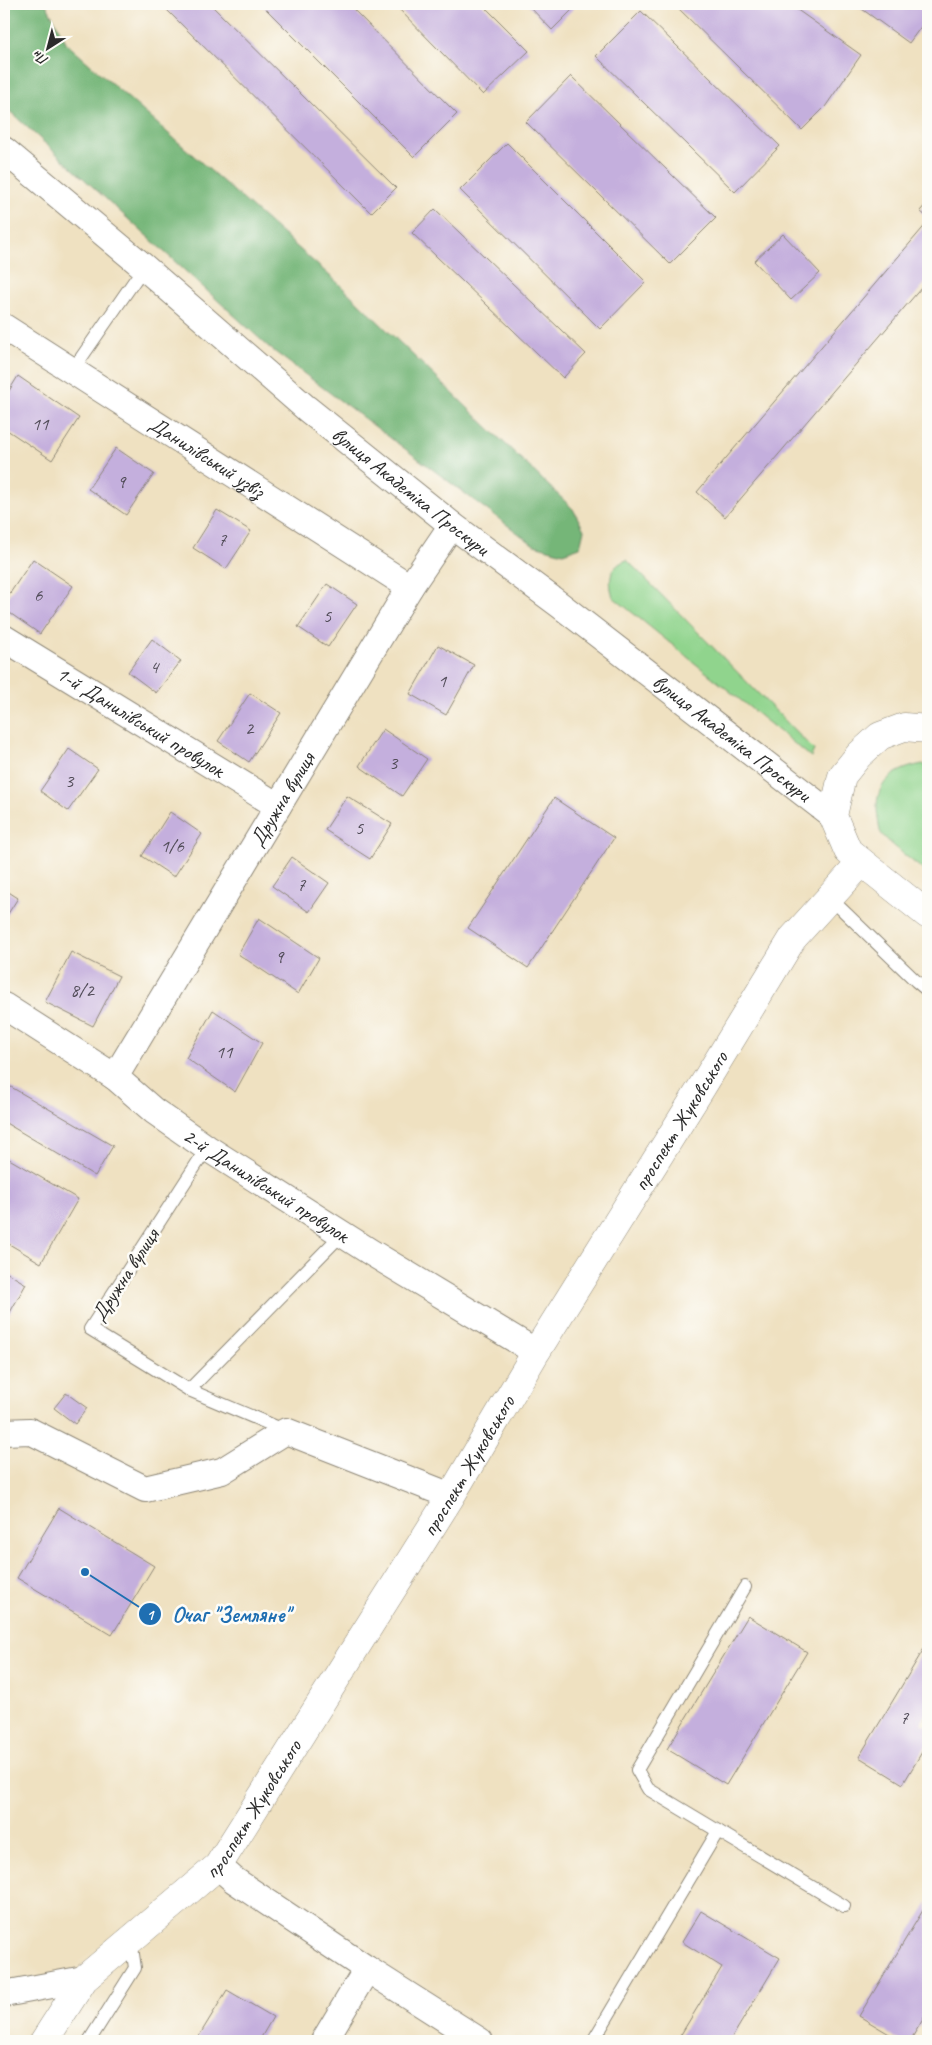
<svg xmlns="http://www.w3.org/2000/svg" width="932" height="2045" font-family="Caveat,sans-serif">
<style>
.green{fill:#90d48d;stroke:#5e805c}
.forest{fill:#74b678;stroke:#507052}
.building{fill:#c4afdd}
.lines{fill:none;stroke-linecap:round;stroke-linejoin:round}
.service-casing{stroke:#8d8676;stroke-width:14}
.minor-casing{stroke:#8d8676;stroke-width:28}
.tertiary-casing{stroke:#8d8676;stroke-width:29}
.service{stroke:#fff;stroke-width:12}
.minor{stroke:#fff;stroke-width:26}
.tertiary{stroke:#fff;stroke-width:28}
.labels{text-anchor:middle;stroke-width:5;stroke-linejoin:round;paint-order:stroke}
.number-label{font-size:19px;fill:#514c58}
.street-label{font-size:21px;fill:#2b2b2b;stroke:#fdfcf7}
.leader{fill:none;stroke:#1f6fb2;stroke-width:2}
.callout-dot{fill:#1f6fb2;stroke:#fdfcf7;stroke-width:2}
.mark-label{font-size:15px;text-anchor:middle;font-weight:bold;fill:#fff}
.callout-label{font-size:22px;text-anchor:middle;font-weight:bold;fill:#1f6fb2;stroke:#fdfcf7;stroke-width:5;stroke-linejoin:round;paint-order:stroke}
</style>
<rect width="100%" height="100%" fill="#fdfcf7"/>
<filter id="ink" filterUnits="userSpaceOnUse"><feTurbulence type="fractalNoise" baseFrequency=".02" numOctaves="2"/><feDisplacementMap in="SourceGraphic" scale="10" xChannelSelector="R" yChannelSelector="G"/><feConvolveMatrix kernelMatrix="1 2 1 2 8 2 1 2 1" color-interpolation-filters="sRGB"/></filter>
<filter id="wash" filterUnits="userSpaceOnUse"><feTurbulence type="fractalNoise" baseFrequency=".0096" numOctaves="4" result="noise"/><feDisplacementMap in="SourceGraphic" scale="20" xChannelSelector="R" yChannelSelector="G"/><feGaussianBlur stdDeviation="1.12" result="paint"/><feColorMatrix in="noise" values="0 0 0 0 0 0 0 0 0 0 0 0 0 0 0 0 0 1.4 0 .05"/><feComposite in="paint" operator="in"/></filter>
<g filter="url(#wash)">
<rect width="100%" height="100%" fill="#efe1c1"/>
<!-- green -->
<g class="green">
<path d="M 627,560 L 814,750 L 811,757 L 613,597 C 608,581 609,566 627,560 Z"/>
<path d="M 923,764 L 928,767 L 928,874 C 919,866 886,841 881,833 C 879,830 879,822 878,818 C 872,784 893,769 923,764 Z"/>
</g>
<!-- forest -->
<path class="forest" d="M 4,4 L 46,4 L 67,44 L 338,283 L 573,509 L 584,530 L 580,547 L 563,553 L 534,545 L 271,349 L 4,106 Z"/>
<g id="blocks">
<!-- building -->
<g class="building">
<path d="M 161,4 L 210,4 L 396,188 L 371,213 Z"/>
<path d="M 261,4 L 348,4 L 457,114 L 414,157 Z"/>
<path d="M 394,4 L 482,4 L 529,51 L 483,95 Z"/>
<path d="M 527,4 L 578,4 L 552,30 Z"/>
<path d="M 674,4 L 789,4 L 861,55 L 825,107 L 802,130 Z"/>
<path d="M 855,4 L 928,4 L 928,17 L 909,43 Z"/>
<path d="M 641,11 L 780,146 L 735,192 L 596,56 Z"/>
<path d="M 571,76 L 716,218 L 670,264 L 526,122 Z"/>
<path d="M 507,143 L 646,282 L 600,329 L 460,190 Z"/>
<path d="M 928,202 L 928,218 L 920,211 Z"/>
<path d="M 435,209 L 586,354 L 563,378 L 412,233 Z"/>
<path d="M 928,222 L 928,280 L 725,517 L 697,492 Z"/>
<path d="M 783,234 L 820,273 L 791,300 L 754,261 Z"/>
<path d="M 18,376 L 79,418 L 52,460 L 4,428 L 4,399 Z"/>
<path d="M 116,448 L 154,474 L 126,515 L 88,489 Z"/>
<path d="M 217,510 L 251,531 L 226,569 L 193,548 Z"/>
<path d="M 33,559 L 73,586 L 40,634 L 4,609 L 4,602 Z"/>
<path d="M 327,584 L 357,604 L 328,647 L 298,627 Z"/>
<path d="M 152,639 L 181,661 L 156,693 L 128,672 Z"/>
<path d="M 438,645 L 474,665 L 446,715 L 410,694 Z"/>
<path d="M 250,693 L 281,713 L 249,762 L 218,741 Z"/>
<path d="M 383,729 L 427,759 L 402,796 L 359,766 Z"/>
<path d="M 69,749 L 98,769 L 68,811 L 40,791 Z"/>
<path d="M 347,796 L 392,824 L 370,859 L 325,830 Z"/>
<path d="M 554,798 L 614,838 L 528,968 L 468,928 Z"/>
<path d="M 170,812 L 202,834 L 174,877 L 142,856 Z"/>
<path d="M 292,857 L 329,883 L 309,912 L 272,886 Z"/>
<path d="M 4,889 L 18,898 L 4,920 Z"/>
<path d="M 259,918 L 319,958 L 298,994 L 238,954 Z"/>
<path d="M 71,952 L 119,976 L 93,1026 L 45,1002 Z"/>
<path d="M 213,1010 L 262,1043 L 235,1092 L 186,1058 Z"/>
<path d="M 4,1083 L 113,1146 L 95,1176 L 4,1122 Z"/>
<path d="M 4,1156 L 78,1199 L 41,1263 L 4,1241 Z"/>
<path d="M 4,1271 L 26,1284 L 4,1323 Z"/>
<path d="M 66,1393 L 87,1408 L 75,1424 L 54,1408 Z"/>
<path d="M 59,1508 L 154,1566 L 112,1635 L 17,1578 Z"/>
<path d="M 748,1616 L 807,1652 L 726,1785 L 667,1749 Z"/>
<path d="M 928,1642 L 928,1711 L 921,1723 L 928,1727 L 928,1742 L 903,1784 L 859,1757 Z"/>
<path d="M 928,1902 L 928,2011 L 910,2041 L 901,2041 L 859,2016 Z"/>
<path d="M 701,1911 L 780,1958 L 730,2041 L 677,2041 L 722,1967 L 682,1942 Z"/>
<path d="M 227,1990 L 273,2017 L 259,2041 L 196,2041 Z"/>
</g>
</g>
</g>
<g filter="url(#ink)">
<use href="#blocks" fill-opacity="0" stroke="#8d8676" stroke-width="1"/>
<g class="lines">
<defs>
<g id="service">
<path d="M 72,371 L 144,267"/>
<path d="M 830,898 L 916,981 L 928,991"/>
<path d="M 207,1148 L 90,1329 L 189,1390 L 286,1431"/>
<path d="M 189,1390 L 342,1234"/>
<path d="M 718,1831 L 648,1789 L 637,1770 L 745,1587"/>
<path d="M 89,2041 L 135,1968 L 131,1940"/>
<path d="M 593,2041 L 718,1831 L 844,1906"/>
</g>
<g id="minor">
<path id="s1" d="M 4,150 L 144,267 L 306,408 L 452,525 L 560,605 L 833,816"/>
<path id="s2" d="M 4,327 L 410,587"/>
<path id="s3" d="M 4,638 L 278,806"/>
<path id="s4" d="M 4,1006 L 115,1077 L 154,1111 L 207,1148 L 372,1253 L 536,1352"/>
<path id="s5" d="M 115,1077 L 410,587 L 452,525"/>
<path d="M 4,1432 L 30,1431 L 145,1489 L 222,1471 L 286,1431 L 451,1496"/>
<path d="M 218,1866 L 234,1880 L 367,1969 L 480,2041"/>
<path d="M 4,1994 L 84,1979"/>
<path d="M 324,2041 L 367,1969"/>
</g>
<g id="tertiary">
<path d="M 928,729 L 904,727 L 880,736 L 859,755 L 842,776 L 833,816 L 848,851 L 928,915"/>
<path id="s6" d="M 44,2041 L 84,1979 L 218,1866 L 451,1496 L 536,1352 L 700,1090 L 793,938 L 861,863"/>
</g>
</defs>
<!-- service casing -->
<use href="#service" class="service-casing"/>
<!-- minor casing -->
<use href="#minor" class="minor-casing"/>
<!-- tertiary casing -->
<use href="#tertiary" class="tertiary-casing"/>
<!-- service -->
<use href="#service" class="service"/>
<!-- minor -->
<use href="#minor" class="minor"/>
<!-- tertiary -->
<use href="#tertiary" class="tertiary"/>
</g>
</g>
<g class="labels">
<!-- number labels -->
<g class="number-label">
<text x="40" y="430">11</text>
<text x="121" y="488">9</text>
<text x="222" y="546">7</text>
<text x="38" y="601">6</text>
<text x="327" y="622">5</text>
<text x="154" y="673">4</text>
<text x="442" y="687">1</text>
<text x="249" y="734">2</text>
<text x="393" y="769">3</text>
<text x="69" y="787">3</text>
<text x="359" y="834">5</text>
<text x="172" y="852">1/6</text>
<text x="301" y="891">7</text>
<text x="279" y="963">9</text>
<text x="82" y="996">8/2</text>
<text x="224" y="1058">11</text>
<text x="904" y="1724">7</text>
</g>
<!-- street labels -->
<g class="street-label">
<text dy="7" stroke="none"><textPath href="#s2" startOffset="241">Данилівський узвіз</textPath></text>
<text dy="7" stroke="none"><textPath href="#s1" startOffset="531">вулиця Академіка Проскури</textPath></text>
<text dy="7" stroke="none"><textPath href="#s3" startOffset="160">1-й Данилівський провулок</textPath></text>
<text dy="7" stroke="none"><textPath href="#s1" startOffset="936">вулиця Академіка Проскури</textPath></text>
<text dy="7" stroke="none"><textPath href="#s5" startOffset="324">Дружна вулиця</textPath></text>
<text dy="7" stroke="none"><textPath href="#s6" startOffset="1126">проспект Жуковського</textPath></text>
<text dy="7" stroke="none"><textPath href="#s4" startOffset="318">2-й Данилівський провулок</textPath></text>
<text transform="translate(125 1275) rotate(-57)" y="7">Дружна вулиця</text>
<text dy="7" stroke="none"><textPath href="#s6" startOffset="721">проспект Жуковського</textPath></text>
<text dy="7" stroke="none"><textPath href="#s6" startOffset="316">проспект Жуковського</textPath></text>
</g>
</g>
<!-- callouts -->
<path class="leader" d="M85 1572L150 1614"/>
<g class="callout-dot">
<circle cx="85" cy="1572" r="5"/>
<circle cx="150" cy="1614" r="12"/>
</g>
<g class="mark-label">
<text x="150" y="1620">1</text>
</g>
<g class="callout-label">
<text x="231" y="1622">Очаг "Земляне"</text>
</g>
<!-- margin -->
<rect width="932" height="2045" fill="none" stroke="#fdfcf7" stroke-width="20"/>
<!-- north arrow -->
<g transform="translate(48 48) rotate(216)" stroke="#fdfcf7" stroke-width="4" paint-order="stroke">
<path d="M0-4L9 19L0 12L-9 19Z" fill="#2b2b2b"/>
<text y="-8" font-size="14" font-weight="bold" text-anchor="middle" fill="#2b2b2b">Пн</text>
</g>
</svg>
